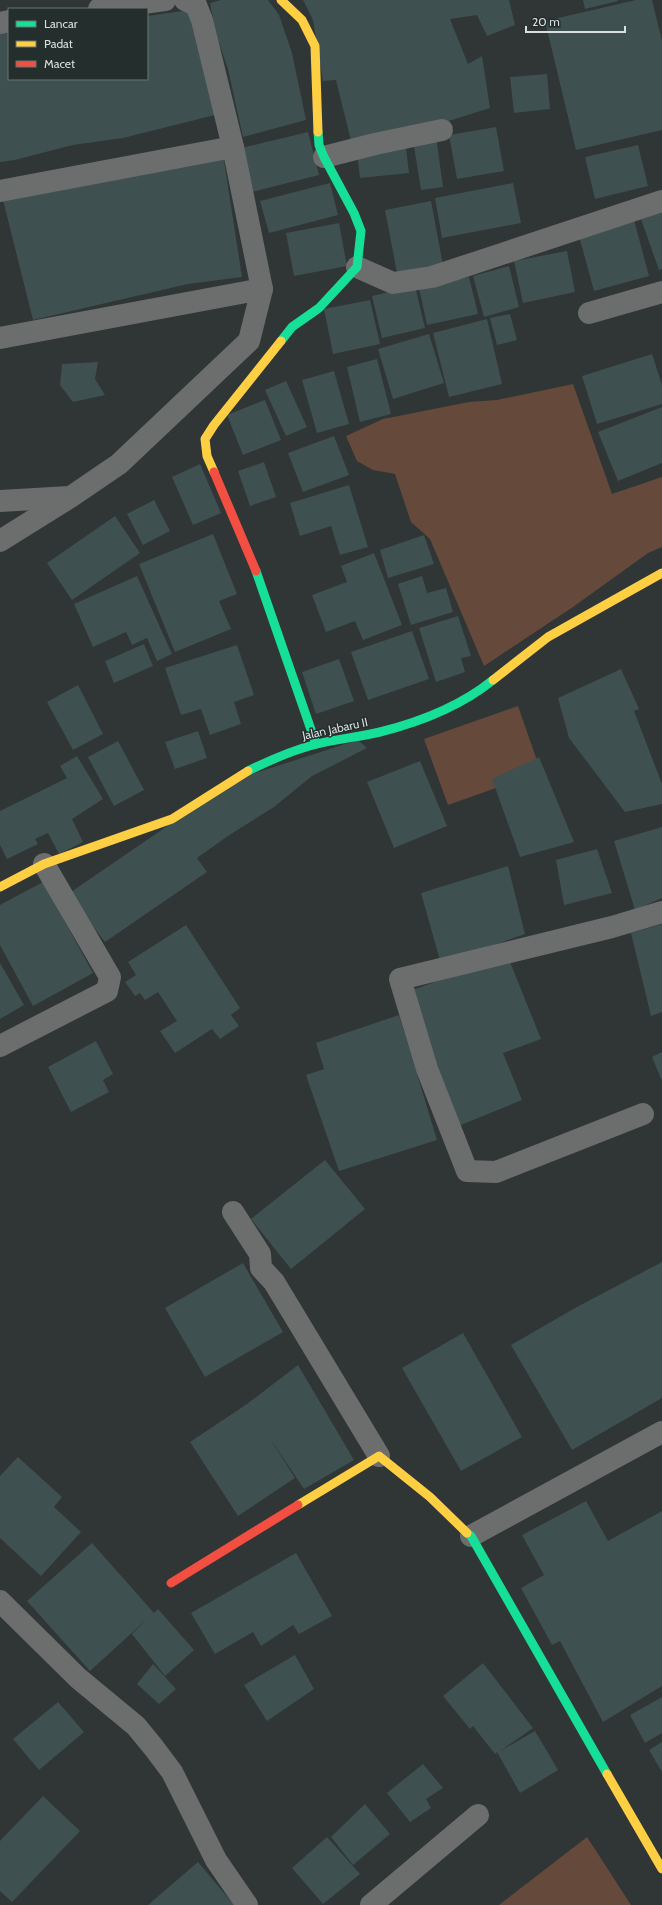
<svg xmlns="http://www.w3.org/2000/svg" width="662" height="1905" font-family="Cabin,sans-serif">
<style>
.green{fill:#654a3c}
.building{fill:#3e5050}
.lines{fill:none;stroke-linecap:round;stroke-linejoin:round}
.street{stroke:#6c6d6d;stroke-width:22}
.fast{stroke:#16e098;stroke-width:9}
.slow{stroke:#ffcf43;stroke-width:9}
.jam{stroke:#f24e42;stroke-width:9}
.labels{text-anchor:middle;stroke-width:3;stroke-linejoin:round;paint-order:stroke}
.street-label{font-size:12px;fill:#d9dfdf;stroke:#232e2d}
</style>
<rect width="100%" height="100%" fill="#303535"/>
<!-- green -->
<g class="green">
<path d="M 573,384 L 612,494 L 662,477 L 662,547 L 648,553 L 573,607 L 484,666 L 430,539 L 411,522 L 395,474 L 373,470 L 357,461 L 346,436 L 383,419 L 469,402 L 497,400 Z"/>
<path d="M 518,706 L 541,772 L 448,805 L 424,739 Z"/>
<path d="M 587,1837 L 631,1905 L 499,1905 Z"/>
</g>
<!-- building -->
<g class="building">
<path d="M 221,0 L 268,0 L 279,15 L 292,53 L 306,120 L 243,137 L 228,69 L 216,34 L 210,3 Z"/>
<path d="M 303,0 L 509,0 L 515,25 L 487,36 L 477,15 L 450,19 L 468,64 L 482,56 L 490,108 L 398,137 L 351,141 L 336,80 L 323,81 L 313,20 Z"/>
<path d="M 583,0 L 618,0 L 618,1 L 585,9 Z"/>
<path d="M 636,0 L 652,0 L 662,41 L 662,130 L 576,150 L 545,21 Z"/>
<path d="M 190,10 L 215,115 L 123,138 L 73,145 L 15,160 L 0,162 L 0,30 L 9,30 L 9,79 L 147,79 L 147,16 Z"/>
<path d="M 547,74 L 550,109 L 514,113 L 510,77 Z"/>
<path d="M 496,127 L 504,171 L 457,179 L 449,135 Z"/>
<path d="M 308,132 L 319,175 L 252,192 L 241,148 Z"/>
<path d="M 436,136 L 443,187 L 421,190 L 413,140 Z"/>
<path d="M 638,145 L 648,186 L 595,199 L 585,157 Z"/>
<path d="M 406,148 L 409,173 L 360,178 L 357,153 Z"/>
<path d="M 223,154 L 242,277 L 188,284 L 33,320 L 2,196 Z"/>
<path d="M 330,183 L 338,215 L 269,233 L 260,201 Z"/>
<path d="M 513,183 L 521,223 L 442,238 L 435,198 Z"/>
<path d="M 431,201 L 443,265 L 397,273 L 385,210 Z"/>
<path d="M 662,212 L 662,269 L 659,270 L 641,219 Z"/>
<path d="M 634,220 L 649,276 L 594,291 L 579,236 Z"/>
<path d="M 339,223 L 347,266 L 294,276 L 286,233 Z"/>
<path d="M 567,251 L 575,292 L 523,303 L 514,261 Z"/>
<path d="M 509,266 L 519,307 L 484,317 L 473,276 Z"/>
<path d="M 469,277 L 478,314 L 427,325 L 419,288 Z"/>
<path d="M 415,286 L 425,328 L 382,338 L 372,296 Z"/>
<path d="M 370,300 L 380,344 L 333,354 L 324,309 Z"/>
<path d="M 510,314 L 517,340 L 497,345 L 490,318 Z"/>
<path d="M 487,319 L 502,384 L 449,397 L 433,333 Z"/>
<path d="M 429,334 L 444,383 L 393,399 L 378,349 Z"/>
<path d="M 652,354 L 662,385 L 662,404 L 597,424 L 582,376 Z"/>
<path d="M 377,359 L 391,414 L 360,422 L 347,367 Z"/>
<path d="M 98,362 L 95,379 L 105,395 L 73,402 L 60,385 L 62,364 Z"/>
<path d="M 334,371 L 349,424 L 317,433 L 302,380 Z"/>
<path d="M 286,381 L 307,427 L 286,436 L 265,390 Z"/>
<path d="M 265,400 L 281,440 L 243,455 L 227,415 Z"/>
<path d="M 662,407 L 662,463 L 618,481 L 598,432 Z"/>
<path d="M 334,436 L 349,475 L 303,492 L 288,453 Z"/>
<path d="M 264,462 L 276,497 L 250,506 L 238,471 Z"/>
<path d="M 200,464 L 221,513 L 193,525 L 172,477 Z"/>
<path d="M 349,485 L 368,547 L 340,555 L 331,526 L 300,536 L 290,503 Z"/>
<path d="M 154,500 L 170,531 L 143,545 L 127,514 Z"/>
<path d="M 115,516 L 140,553 L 72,600 L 47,563 Z"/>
<path d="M 213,534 L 237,594 L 219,601 L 231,629 L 175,652 L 139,564 Z"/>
<path d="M 424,535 L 434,564 L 388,578 L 380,550 Z"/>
<path d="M 374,553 L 402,625 L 363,640 L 355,621 L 326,632 L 312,595 L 347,582 L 341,566 Z"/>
<path d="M 137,576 L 172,654 L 157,661 L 147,638 L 132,645 L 126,632 L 93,647 L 74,604 Z"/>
<path d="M 422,576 L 427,593 L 446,588 L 453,612 L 411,625 L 398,584 Z"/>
<path d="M 458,616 L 471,656 L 461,658 L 465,672 L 436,682 L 419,628 Z"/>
<path d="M 412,631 L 429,679 L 368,700 L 351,652 Z"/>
<path d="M 144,644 L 153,666 L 114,683 L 105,661 Z"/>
<path d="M 237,645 L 254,695 L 234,702 L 241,724 L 210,735 L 201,709 L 181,715 L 165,668 Z"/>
<path d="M 339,659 L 354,701 L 316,714 L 302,672 Z"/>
<path d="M 621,669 L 639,709 L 634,711 L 662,784 L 662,804 L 625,812 L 569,738 L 558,698 Z"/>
<path d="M 78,685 L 103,734 L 73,750 L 47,702 Z"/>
<path d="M 198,731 L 207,758 L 175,769 L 165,742 Z"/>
<path d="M 358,740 L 367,748 L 312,776 L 274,807 L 228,836 L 197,858 L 207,872 L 105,942 L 68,894 L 176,820 L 252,774 Z"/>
<path d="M 118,741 L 144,790 L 114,806 L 88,757 Z"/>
<path d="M 77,756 L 103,799 L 72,819 L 83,842 L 59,854 L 48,833 L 35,839 L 38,844 L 7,859 L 0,845 L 0,811 L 67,778 L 60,766 Z"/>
<path d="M 539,757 L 574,842 L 520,857 L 492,779 Z"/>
<path d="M 420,761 L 447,826 L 394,848 L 367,782 Z"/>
<path d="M 662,827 L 662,898 L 635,910 L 614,841 Z"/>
<path d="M 597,849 L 612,893 L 564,905 L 556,860 Z"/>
<path d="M 508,866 L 525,934 L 441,964 L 421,893 Z"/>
<path d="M 43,882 L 93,973 L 33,1006 L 0,945 L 0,905 Z"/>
<path d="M 662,924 L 662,1012 L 651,1016 L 631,933 Z"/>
<path d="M 186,925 L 240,1008 L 231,1015 L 239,1026 L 220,1039 L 212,1029 L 175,1053 L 160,1031 L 177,1021 L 158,992 L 145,1000 L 140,993 L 135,996 L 125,982 L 136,975 L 128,962 Z"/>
<path d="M 508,957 L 541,1039 L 503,1053 L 522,1100 L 456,1127 L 412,990 Z"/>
<path d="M 0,963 L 24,1005 L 0,1019 Z"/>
<path d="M 399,1015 L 437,1140 L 339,1171 L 306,1075 L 324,1069 L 316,1043 Z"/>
<path d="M 96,1041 L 113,1074 L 103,1080 L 109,1092 L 71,1112 L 48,1067 Z"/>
<path d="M 662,1052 L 662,1081 L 652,1057 Z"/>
<path d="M 325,1160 L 365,1209 L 291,1269 L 251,1219 Z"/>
<path d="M 662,1262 L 662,1398 L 572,1450 L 511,1345 L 575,1308 Z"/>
<path d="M 243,1263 L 283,1332 L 205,1377 L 165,1308 Z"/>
<path d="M 463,1333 L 522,1437 L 461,1471 L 402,1368 Z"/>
<path d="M 298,1365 L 354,1460 L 304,1489 L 269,1437 L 295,1478 L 238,1516 L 190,1442 L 247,1404 Z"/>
<path d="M 18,1457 L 62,1497 L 54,1507 L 81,1532 L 41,1576 L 0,1538 L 0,1476 Z"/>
<path d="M 586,1501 L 608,1541 L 662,1511 L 662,1686 L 603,1722 L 560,1641 L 552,1645 L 521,1588 L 544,1575 L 522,1535 Z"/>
<path d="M 92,1543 L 154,1613 L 158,1609 L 194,1650 L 165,1676 L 132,1634 L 146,1620 L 90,1671 L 27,1601 Z"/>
<path d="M 296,1553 L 332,1616 L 299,1634 L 293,1625 L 261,1646 L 253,1632 L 215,1654 L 191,1613 Z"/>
<path d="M 295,1655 L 314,1689 L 267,1721 L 244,1685 Z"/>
<path d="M 483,1663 L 533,1728 L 500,1751 L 535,1731 L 558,1770 L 520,1793 L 497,1752 L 495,1754 L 473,1726 L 470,1729 L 443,1696 Z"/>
<path d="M 153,1664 L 176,1689 L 159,1704 L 137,1684 Z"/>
<path d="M 662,1697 L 662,1733 L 645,1743 L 630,1715 Z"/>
<path d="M 58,1702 L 84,1732 L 39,1770 L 13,1739 Z"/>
<path d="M 662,1742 L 662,1772 L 649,1750 Z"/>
<path d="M 423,1764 L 443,1788 L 426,1799 L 431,1808 L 410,1822 L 387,1793 Z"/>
<path d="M 43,1796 L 80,1831 L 12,1902 L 0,1891 L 0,1841 Z"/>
<path d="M 365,1804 L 390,1834 L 353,1865 L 331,1837 Z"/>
<path d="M 327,1837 L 360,1874 L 323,1904 L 292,1868 Z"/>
<path d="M 198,1862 L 234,1905 L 148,1905 Z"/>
</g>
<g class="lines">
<!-- street -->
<g class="street">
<path d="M 99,9 L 165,0"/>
<path d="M 0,23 L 9,21"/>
<path d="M 324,157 L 375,144 L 442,130"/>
<path d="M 0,191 L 233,147"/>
<path d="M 357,267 L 393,283 L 432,277 L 662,201"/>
<path d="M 589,313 L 662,292"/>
<path d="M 0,338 L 262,289"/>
<path d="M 0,501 L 69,497"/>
<path d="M 0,541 L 72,496 L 119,464 L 249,341 L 262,289 L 233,147 L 202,20 L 196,5 L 185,0"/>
<path d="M 0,1046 L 107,991 L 110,977 L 44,864"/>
<path d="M 643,1114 L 496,1172 L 467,1171 L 427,1069 L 400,979 L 612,927 L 662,912"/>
<path d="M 233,1212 L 260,1254 L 261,1268 L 274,1282 L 379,1456"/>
<path d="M 471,1536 L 662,1432"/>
<path d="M 0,1601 L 78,1678 L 136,1726 L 154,1748 L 172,1772 L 216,1860 L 247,1905"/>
<path d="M 371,1905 L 478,1815"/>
</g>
<!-- fast -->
<g class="fast">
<path d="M 281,341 L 292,327 L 319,308 L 357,267 L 361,231 L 354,213 L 324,157 L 319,145 L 318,132"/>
<path d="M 256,571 L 316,744"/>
<path d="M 248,771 C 270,760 293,750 317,744 C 337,739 359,737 380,732 C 420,722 461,706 493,680"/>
<path d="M 467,1533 L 471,1536 L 607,1774"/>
</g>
<!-- slow -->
<g class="slow">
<path d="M 281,0 L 302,20 L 315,46 L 318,132"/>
<path d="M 214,472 L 207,456 L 205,439 L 214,425 L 281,341"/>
<path d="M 493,680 L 548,637 L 662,573"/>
<path d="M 0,887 L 44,864 L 172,819 L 248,771"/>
<path d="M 298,1505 L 379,1456 L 430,1497 L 467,1533"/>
<path d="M 607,1774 L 662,1869"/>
</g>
<!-- jam -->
<g class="jam">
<path d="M 214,472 L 256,571"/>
<path d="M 171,1583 L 298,1505"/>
</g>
</g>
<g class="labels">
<!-- street labels -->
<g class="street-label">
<text transform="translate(335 729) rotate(-12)" y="4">Jalan Jabaru II</text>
</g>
</g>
<!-- legend -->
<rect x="8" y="8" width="140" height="72" fill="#232e2d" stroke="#6c7574"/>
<rect x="16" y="21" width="20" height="6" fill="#16e098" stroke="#6c7574"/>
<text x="44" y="28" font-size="12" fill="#d9dfdf">Lancar</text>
<rect x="16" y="41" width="20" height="6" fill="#ffcf43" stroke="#6c7574"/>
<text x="44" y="48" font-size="12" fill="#d9dfdf">Padat</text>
<rect x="16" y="61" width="20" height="6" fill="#f24e42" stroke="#6c7574"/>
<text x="44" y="68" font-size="12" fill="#d9dfdf">Macet</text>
<!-- scale -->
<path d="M526 26v6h99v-6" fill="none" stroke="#d9dfdf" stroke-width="2"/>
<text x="532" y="26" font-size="12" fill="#d9dfdf" stroke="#232e2d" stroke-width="3" paint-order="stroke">20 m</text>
</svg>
